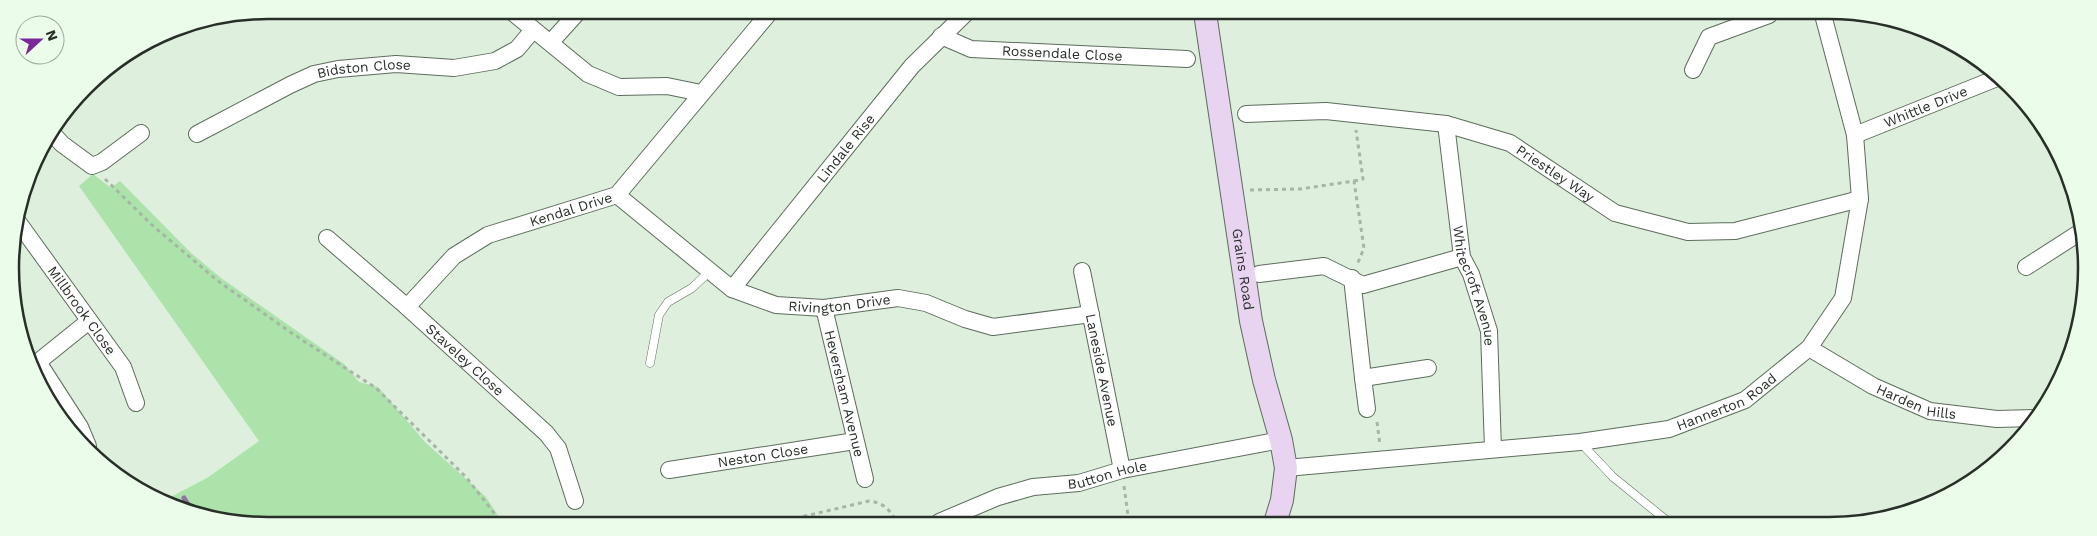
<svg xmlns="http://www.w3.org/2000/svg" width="2097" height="536" font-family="'Work Sans',sans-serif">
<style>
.green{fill:#abe3aa}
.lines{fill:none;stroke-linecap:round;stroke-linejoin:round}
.stream{stroke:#9475a2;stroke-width:5}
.lane-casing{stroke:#5d6c5c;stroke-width:9}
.street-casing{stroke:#5d6c5c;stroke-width:18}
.secondary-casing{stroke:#5d6c5c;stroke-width:24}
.path{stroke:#a7b5a6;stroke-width:3;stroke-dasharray:4 4;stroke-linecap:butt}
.lane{stroke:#fff;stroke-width:8}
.street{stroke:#fff;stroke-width:16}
.secondary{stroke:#e8d3f0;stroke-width:22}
.labels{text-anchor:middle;stroke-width:4;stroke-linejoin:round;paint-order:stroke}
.street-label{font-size:14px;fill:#282e28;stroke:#ebfdea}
.rim{fill:none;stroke:#282e28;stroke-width:2.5}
</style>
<rect width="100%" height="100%" fill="#deefdd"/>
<!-- green -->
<path class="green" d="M 93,174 L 111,188 L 120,181 L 191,253 L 221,278 L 344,364 L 359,382 L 378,387 L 425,442 L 486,497 L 502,522 L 218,521 L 163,501 L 207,478 L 259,441 L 79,186 Z"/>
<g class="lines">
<!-- stream -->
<path class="stream" d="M 184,498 L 192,511"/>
<defs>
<g id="lane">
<path d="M 650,363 L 659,315 L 668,302 L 692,288 L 710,271"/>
<path d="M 1580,442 L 1613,477 L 1671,524"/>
</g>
<g id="street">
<path d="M 511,11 L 588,74 L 619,87 L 667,86 L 701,93"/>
<path id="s1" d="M 941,36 L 971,49 L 1187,59"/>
<path d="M 551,42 L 579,11"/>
<path d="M 1693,70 L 1709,37 L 1769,15"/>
<path id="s2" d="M 1246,114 L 1326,111 L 1446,124 L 1510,143 L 1615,213 L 1688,232 L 1735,231 L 1860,199"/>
<path id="s3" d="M 1446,124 L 1462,257 L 1471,274 L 1489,331 L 1493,449"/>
<path d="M 52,133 L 62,144 L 92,166 L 102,162 L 141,133"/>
<path id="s4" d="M 197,134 L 290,85 L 314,74 L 338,69 L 396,64 L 454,68 L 495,61 L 517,49 L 533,30"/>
<path id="s5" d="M 1855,135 L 1997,78"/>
<path id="s6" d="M 617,195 L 732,289 L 776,305 L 824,308 L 898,298 L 926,303 L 965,319 L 993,327 L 1091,314"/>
<path id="s7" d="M 18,222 L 123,367 L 136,403"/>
<path id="s8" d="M 327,238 L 407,307 L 546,433 L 558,448 L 575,501"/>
<path d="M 2026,267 L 2082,231"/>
<path id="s9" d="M 1082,271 L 1122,470"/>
<path d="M 1259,274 L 1324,266 L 1363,285 L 1462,257"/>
<path d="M 1352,278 L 1363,378 L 1428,368"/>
<path id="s10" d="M 732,289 L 912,66 L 967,12"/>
<path id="s11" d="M 407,307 L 454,256 L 488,235 L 617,195 L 770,12"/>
<path id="s12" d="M 824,308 L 865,479"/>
<path id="s13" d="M 1809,348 L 1873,386 L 1930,411 L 1997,419 L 2034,418"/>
<path d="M 38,362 L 89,321"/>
<path d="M 33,363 L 38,362 L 80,427 L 88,446"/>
<path d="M 1363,378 L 1367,409"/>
<path id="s14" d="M 1286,468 L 1580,442 L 1669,429 L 1745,400 L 1809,348 L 1843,298 L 1860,199 L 1855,135 L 1823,15"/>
<path id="s15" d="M 669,470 L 855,441"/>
<path id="s16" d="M 939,522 L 998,497 L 1033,487 L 1079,483 L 1122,470 L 1281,440"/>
</g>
<g id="secondary">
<path id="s17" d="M 1205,13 L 1251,321 L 1264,380 L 1281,440 L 1286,468 L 1282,500 L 1275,523"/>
</g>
</defs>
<!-- lane casing -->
<use href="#lane" class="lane-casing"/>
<!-- street casing -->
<use href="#street" class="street-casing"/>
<!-- secondary casing -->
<use href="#secondary" class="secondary-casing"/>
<!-- path -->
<g class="path">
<path d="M 105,179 L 152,225 L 218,281 L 293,334 L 376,388 L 466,477 L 501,522"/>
<path d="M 1354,181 L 1363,179 L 1356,130"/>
<path d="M 1250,190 L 1300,189 L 1354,181 L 1364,248 L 1357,265"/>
<path d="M 1377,422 L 1380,445"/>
<path d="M 1124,486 L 1129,523"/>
<path d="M 780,522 L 869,501 C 882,502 891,510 896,522"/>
</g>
<!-- lane -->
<use href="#lane" class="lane"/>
<!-- street -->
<use href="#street" class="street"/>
<!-- secondary -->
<use href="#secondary" class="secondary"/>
</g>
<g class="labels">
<!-- street labels -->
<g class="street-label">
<text dy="5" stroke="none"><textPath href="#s1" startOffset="124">Rossendale Close</textPath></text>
<text dy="5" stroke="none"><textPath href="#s4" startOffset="182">Bidston Close</textPath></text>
<text dy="5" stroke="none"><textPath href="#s5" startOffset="76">Whittle Drive</textPath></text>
<text dy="5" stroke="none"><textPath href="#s10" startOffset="181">Lindale Rise</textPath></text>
<text dy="5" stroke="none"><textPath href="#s2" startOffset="322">Priestley Way</textPath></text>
<text dy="5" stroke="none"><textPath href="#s11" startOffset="196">Kendal Drive</textPath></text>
<text dy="5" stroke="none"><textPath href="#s17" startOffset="259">Grains Road</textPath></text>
<text dy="5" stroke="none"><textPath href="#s3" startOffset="165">Whitecroft Avenue</textPath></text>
<text dy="5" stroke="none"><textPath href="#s6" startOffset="259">Rivington Drive</textPath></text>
<text dy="5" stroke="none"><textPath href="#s7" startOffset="109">Millbrook Close</textPath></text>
<text dy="5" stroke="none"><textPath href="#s8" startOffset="184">Staveley Close</textPath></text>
<text dy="5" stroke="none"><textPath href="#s9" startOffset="101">Laneside Avenue</textPath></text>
<text dy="5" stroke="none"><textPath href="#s12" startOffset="88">Heversham Avenue</textPath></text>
<text dy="5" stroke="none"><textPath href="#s14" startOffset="449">Hannerton Road</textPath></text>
<text dy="5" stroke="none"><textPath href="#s13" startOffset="121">Harden Hills</textPath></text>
<text dy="5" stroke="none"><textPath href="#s15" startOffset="95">Neston Close</textPath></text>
<text dy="5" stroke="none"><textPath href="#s16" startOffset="176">Button Hole</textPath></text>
</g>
</g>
<!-- crop -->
<path d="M0 0H2097V536H0ZM268 19H1829A249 249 0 0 1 2078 268V268A249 249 0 0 1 1829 517H268A249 249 0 0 1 19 268V268A249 249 0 0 1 268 19Z" fill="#ebfdea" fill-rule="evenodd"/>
<path class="rim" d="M268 19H1829A249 249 0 0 1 2078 268V268A249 249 0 0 1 1829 517H268A249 249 0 0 1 19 268V268A249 249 0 0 1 268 19Z"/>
<!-- north arrow -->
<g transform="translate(40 40) rotate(69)"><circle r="24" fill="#ebfdea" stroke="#9daa9c"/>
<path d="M0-4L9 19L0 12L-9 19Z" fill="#7b2998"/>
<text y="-8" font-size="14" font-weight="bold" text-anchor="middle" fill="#282e28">N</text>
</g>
</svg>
